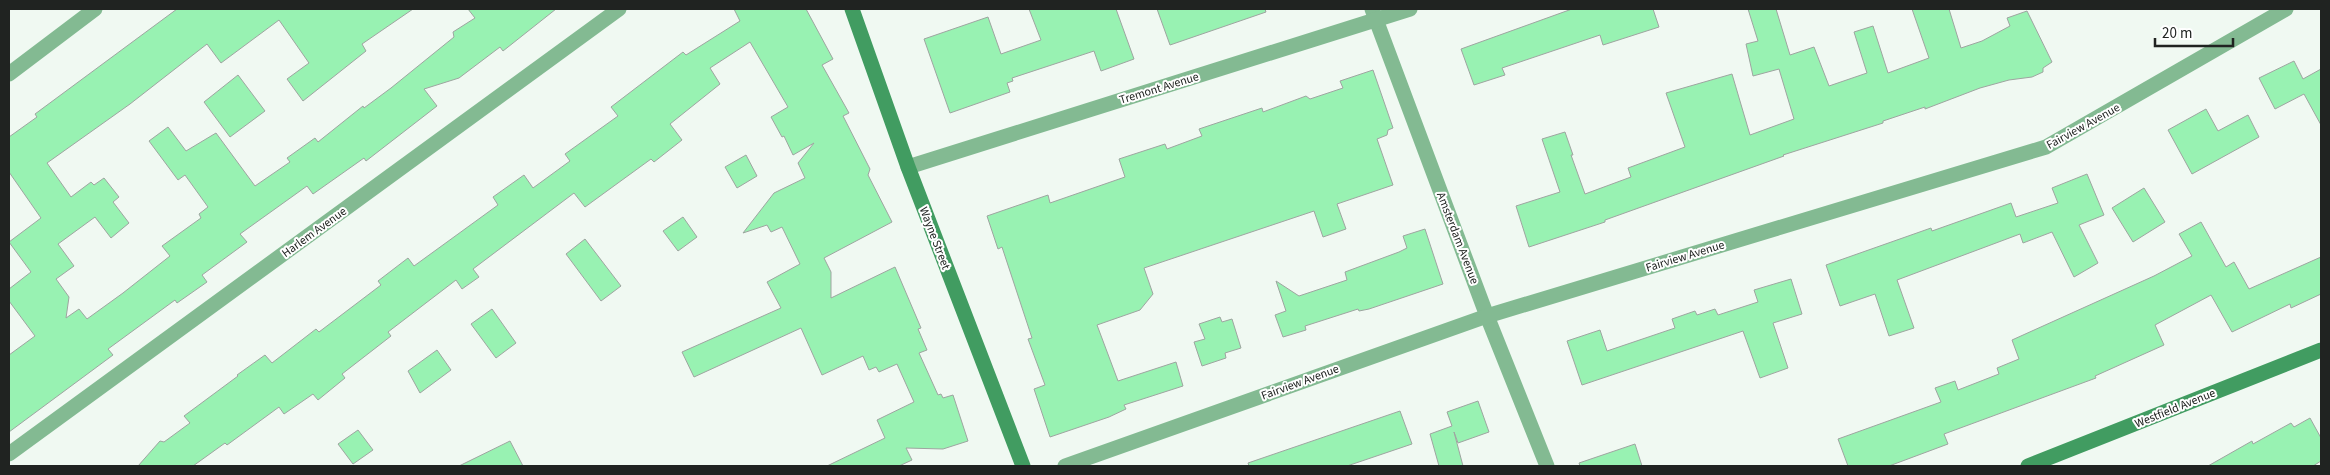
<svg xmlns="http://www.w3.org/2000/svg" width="2330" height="475" font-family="'Source Sans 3',sans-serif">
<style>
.building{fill:#98f2b2;stroke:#9ea5a0}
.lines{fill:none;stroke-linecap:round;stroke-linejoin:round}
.street{stroke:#83ba92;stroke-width:15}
.secondary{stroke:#419c61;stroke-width:15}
.labels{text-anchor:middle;stroke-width:4;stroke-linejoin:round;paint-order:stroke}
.street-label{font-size:12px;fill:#202321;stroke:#fff}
</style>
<rect width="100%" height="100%" fill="#f0f9f2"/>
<!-- building -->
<g class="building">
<path d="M 177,9 L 413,9 L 362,44 L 366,51 L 303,101 L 287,79 L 309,63 L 279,20 L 221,63 L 207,44 L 130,104 L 47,163 L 71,197 L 91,182 L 94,185 L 104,178 L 119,197 L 113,202 L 129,223 L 111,238 L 95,217 L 58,244 L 74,266 L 56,279 L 69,297 L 66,318 L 79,309 L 87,319 L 123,293 L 170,256 L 162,246 L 201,218 L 199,214 L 208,207 L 185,175 L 178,180 L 149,141 L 168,127 L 186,151 L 216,133 L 255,186 L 290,162 L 287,158 L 315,138 L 318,142 L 363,106 L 364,108 L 391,88 L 454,37 L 453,32 L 475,18 L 468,9 L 556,9 L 503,51 L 500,47 L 459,78 L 424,89 L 437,106 L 366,161 L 364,158 L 313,194 L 307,186 L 240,234 L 247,242 L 202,275 L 207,282 L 177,303 L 175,300 L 108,349 L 113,355 L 9,432 L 9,355 L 35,336 L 9,301 L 9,289 L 31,272 L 9,242 L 41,218 L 9,172 L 9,137 L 37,117 L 35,114 Z"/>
<path d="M 734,9 L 806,9 L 833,59 L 822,65 L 849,113 L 843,116 L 870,169 L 868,175 L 892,222 L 824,258 L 831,272 L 831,298 L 895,267 L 921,328 L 918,329 L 927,350 L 919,353 L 938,395 L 941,394 L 943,398 L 953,395 L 968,441 L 943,449 L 906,448 L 912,460 L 899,466 L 827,466 L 885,438 L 877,420 L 914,402 L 897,364 L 879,372 L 876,367 L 869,370 L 863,356 L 822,375 L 801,328 L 694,377 L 682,352 L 781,308 L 767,282 L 800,264 L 782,227 L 771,232 L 767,225 L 743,233 L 774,193 L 805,178 L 798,163 L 814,143 L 793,155 L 784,136 L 782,137 L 771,117 L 788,107 L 750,42 L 710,68 L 720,84 L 670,124 L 682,140 L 654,162 L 651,159 L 585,207 L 574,193 L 473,269 L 479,277 L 462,289 L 456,280 L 388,332 L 391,336 L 342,374 L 345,378 L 318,400 L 313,394 L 284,414 L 279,407 L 227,445 L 225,443 L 193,466 L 138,466 L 160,441 L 164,442 L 190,423 L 184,416 L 238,376 L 237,375 L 265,355 L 272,363 L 316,329 L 319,332 L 381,285 L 378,281 L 408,258 L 414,266 L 498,205 L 493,197 L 524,175 L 533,188 L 570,161 L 565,154 L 618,116 L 611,107 L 683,52 L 686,55 L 740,21 Z"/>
<path d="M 1029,9 L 1116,9 L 1134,59 L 1101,71 L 1094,51 L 1012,78 L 1013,81 L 1007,83 L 1010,92 L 950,113 L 924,39 L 988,17 L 1001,54 L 1041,40 Z"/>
<path d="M 1157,9 L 1265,9 L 1266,12 L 1170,45 Z"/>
<path d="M 1572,9 L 1653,9 L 1659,27 L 1603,45 L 1600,35 L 1502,68 L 1505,75 L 1474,85 L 1461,49 Z"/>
<path d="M 1748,9 L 1776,9 L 1790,55 L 1814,47 L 1829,86 L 1867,73 L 1854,32 L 1873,26 L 1888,73 L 1929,58 L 1912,9 L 1949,9 L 1961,48 L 1982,41 L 2010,26 L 2007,18 L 2027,11 L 2052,62 L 2043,68 L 2043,72 L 2032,77 L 2009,80 L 1980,88 L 1925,109 L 1925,107 L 1883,121 L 1883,123 L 1783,155 L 1784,156 L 1658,201 L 1605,220 L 1605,222 L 1529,247 L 1516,206 L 1560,192 L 1542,139 L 1565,132 L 1573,155 L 1571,155 L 1585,194 L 1631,177 L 1628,168 L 1685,147 L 1666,93 L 1732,74 L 1750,135 L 1794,119 L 1779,69 L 1753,76 L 1746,44 L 1758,41 Z"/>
<path d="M 2294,61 L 2303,79 L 2321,69 L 2321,125 L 2304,94 L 2275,109 L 2259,78 Z"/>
<path d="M 1373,70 L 1393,128 L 1388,130 L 1387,135 L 1377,139 L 1393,185 L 1337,204 L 1346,229 L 1323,237 L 1314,211 L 1144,268 L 1153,294 L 1140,310 L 1097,325 L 1118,381 L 1176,362 L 1183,386 L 1124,405 L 1126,409 L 1109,417 L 1050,437 L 1034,389 L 1045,385 L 1028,339 L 1032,338 L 1002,247 L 998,249 L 987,216 L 1048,195 L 1050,203 L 1125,177 L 1119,159 L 1165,144 L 1167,149 L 1202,136 L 1199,129 L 1262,108 L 1263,112 L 1306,96 L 1310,99 L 1343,88 L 1340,81 Z"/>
<path d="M 238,75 L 265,111 L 230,137 L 204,102 Z"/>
<path d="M 2206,109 L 2218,131 L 2248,115 L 2259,137 L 2192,174 L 2168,130 Z"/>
<path d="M 746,155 L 757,176 L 737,188 L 725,167 Z"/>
<path d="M 2087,174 L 2104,215 L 2079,225 L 2098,263 L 2074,277 L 2052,232 L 2023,243 L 2020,234 L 1897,280 L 1914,328 L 1889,336 L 1875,294 L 1840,306 L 1826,265 L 1931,228 L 1932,231 L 2011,203 L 2016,217 L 2058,203 L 2052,188 Z"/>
<path d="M 2144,188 L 2165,222 L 2133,242 L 2112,208 Z"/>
<path d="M 683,217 L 697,237 L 678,251 L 663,231 Z"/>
<path d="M 2201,222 L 2226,267 L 2234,262 L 2249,289 L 2321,257 L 2321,294 L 2291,308 L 2290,304 L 2232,332 L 2211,295 L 2155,325 L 2164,345 L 2095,376 L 2096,378 L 1944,434 L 1948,444 L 1889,466 L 1848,466 L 1838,439 L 1941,402 L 1935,388 L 1955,381 L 1958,390 L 1999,374 L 1997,368 L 2019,359 L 2012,340 L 2154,276 L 2192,256 L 2179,234 Z"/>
<path d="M 1425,229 L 1443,284 L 1369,309 L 1359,311 L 1358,309 L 1305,326 L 1306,330 L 1283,337 L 1275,315 L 1286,311 L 1276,281 L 1299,296 L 1347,280 L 1345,272 L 1399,252 L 1407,248 L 1403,236 Z"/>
<path d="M 585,239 L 621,286 L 601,301 L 566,254 Z"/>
<path d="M 1791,279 L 1802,314 L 1773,323 L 1788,368 L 1760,378 L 1743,331 L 1582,385 L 1567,341 L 1600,330 L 1607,351 L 1675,328 L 1672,319 L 1695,311 L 1697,315 L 1715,309 L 1718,315 L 1758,302 L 1754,290 Z"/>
<path d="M 492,309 L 516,343 L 496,358 L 471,324 Z"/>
<path d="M 1220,317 L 1222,322 L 1232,319 L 1241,348 L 1225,353 L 1226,358 L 1202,366 L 1194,342 L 1205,339 L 1199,324 Z"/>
<path d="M 437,350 L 451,370 L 420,393 L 408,371 Z"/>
<path d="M 1478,401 L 1489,432 L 1458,443 L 1454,432 L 1463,466 L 1439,466 L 1430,434 L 1452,426 L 1447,412 Z"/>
<path d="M 1400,411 L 1412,444 L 1347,466 L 1249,466 L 1248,463 Z"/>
<path d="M 2310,418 L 2321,438 L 2321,461 L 2313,466 L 2208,466 L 2252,441 L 2253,444 L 2291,423 L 2294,427 Z"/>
<path d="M 358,430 L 373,450 L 353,464 L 338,444 Z"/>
<path d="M 510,441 L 523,466 L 459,466 Z"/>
<path d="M 1635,444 L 1642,466 L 1580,466 L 1579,463 Z"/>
</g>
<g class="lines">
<!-- street -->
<g class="street">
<path d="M 1372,9 L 1487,316 L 1547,466"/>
<path d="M 9,74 L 95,9"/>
<path d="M 908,167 L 1410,9"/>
<path d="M 9,454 L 619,9"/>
<path d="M 1065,466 L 1487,316 L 2046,147 L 2286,9"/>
</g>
<!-- secondary -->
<g class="secondary">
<path d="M 852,9 L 908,167 L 1023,466"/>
<path d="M 2028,466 L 2321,350"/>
</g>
</g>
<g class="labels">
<!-- street labels -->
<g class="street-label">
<text transform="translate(1159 88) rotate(-17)" y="4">Tremont Avenue</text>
<text transform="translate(2083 126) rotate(-29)" y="4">Fairview Avenue</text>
<text transform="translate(314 232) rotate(-36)" y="4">Harlem Avenue</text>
<text transform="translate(935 238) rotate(69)" y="4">Wayne Street</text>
<text transform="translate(1458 238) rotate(69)" y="4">Amsterdam Avenue</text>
<text transform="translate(1685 256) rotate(-17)" y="4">Fairview Avenue</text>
<text transform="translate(1300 382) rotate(-20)" y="4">Fairview Avenue</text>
<text transform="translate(2175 408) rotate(-22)" y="4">Westfield Avenue</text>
</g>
</g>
<!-- border -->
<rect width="2330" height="475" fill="none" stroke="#202321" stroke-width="20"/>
<!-- scale -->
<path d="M2155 38v8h78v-8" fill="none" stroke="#202321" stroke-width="2.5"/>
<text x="2162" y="38" font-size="15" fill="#202321" stroke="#ffffff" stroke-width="4" paint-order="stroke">20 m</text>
</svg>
